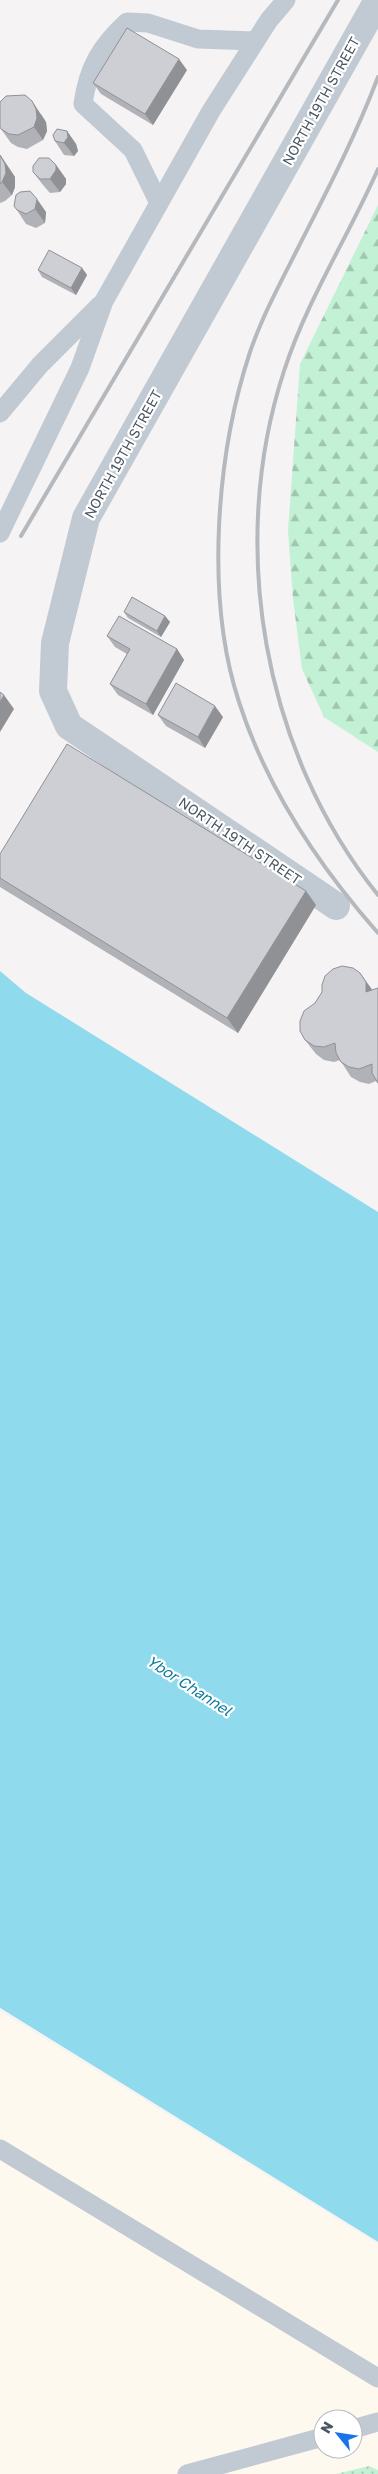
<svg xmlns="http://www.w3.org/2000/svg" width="378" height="2474" font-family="'Golos Text',sans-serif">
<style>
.commercial{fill:#fdf9ef;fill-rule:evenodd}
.grass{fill:url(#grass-dots)}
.forest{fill:url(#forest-firs)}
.water{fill:#90daee}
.pier{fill:#f5f3f3}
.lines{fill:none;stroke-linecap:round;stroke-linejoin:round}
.lane{stroke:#c1cad2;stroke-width:19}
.street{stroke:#c1cad2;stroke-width:28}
.rail{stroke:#b5b8bd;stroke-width:4}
.wall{fill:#b0b2b7}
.shaded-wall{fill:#909195}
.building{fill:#cdcfd5;stroke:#909195}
.labels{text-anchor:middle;stroke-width:4.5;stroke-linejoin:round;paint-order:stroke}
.street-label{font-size:14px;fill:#4a5661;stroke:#fff}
.water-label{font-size:15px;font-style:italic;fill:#0c7c9b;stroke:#fff}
</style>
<defs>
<pattern id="grass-dots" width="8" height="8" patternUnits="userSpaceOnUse" patternTransform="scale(1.25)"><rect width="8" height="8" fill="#c3f1d5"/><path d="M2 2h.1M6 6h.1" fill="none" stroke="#a0c6b0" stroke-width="1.8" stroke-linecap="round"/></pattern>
<pattern id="forest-firs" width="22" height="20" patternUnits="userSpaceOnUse" patternTransform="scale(1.25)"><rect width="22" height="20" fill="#c3f1d5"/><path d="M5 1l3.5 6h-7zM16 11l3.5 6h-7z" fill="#a0c6b0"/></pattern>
</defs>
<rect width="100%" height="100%" fill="#f5f3f3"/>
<!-- commercial -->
<path class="commercial" d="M 0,2008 L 378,2242 L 378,2474 L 0,2474 ZM 323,2419 L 353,2419 L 353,2449 L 323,2449 Z"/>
<!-- grass -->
<path class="grass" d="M 369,2466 L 378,2470 L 378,2474 L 336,2474 Z"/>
<!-- forest -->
<path class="forest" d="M 378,205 L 378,752 L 324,717 L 302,669 L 293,599 L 288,531 L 300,364 Z"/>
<!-- water -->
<path class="water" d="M 0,971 L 26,993 L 378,1212 L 378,2242 L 0,2008 Z"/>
<!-- pier -->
<path class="pier" d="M 0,2008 L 378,2242 L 378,2244 L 0,2011 Z"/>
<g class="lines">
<!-- lane -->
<g class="lane">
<path d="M 159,203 L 133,150 L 83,104 C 88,67 101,46 127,22 L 148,23 L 198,39 L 255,41"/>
<path d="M 0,413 L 40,365 L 100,305"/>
<path d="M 0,533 L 80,368 L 104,301 L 211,111 L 269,20 L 286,0"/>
<path d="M 0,2149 L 378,2378"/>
<path d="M 353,2429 L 378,2422"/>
<path d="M 187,2474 L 323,2437"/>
</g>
<!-- street -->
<path class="street" d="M 336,906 L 69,726 L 53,691 L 55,643 L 86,518 L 378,0"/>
<!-- rail -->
<g class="rail">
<path d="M 378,77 C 356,135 329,187 301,242 C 283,278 263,314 250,352 C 216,455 205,599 239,702 C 267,789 318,865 378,933"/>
<path d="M 378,169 C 348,237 307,300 284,371 C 227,545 263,752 378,895"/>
<path d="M 21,536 L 338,0"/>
</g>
</g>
<!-- wall -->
<g class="wall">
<path d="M 187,70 L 153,125 L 101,94 L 93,83 Z"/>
<path d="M 41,114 L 46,122 L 47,131 L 43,140 L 27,149 L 18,147 L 11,143 L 1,129 Z"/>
<path d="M 67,131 L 76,144 L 78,151 L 74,156 L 64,155 L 55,141 Z"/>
<path d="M 0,155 L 15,177 L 15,187 L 12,195 L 5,201 L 0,203 Z"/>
<path d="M 56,165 L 66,179 L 66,184 L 60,192 L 50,193 L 43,185 L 33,172 Z"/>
<path d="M 16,195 L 46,212 L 45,223 L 36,228 L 26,224 L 17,210 Z"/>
<path d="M 82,268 L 87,275 L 76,295 L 42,277 L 38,270 Z"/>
<path d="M 124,612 L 165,616 L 170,622 L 161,637 L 128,618 Z"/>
<path d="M 107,636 L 177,649 L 184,660 L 153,715 L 118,695 L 110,684 L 127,654 L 115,647 Z"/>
<path d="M 158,715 L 223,717 L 205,748 L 166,726 Z"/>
<path d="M 0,854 L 306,891 L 316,905 L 238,1033 L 0,887 Z"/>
<path d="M 378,988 L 378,1084 L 376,1081 L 369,1084 L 360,1082 L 351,1077 L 340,1060 L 334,1062 L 324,1060 L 316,1054 L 305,1040 L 315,1003 L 322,992 L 372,990 Z"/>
</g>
<!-- shaded-wall -->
<g class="shaded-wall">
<path d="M 179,59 L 187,70 L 153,125 L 145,114 Z"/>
<path d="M 32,101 L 46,122 L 47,131 L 43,140 L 34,127 Z"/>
<path d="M 67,131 L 76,144 L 78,151 L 74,156 L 64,143 Z"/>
<path d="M 1,156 L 15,177 L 15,187 L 12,195 L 2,182 Z"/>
<path d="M 56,165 L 66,179 L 66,184 L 60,192 L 50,179 Z"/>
<path d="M 37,199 L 46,212 L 45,223 L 35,209 Z"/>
<path d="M 82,268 L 87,275 L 76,295 L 71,288 Z"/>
<path d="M 165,616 L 170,622 L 161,637 L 157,631 Z"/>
<path d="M 177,649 L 184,660 L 153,715 L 146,704 Z"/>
<path d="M 4,695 L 14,709 L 0,732 L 0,702 Z"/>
<path d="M 215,706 L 223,717 L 205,748 L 198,737 Z"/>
<path d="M 306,891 L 316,905 L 238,1033 L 227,1018 Z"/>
<path d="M 360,973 L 371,988 L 376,997 L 366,992 Z"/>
</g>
<!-- building -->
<g class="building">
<path d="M 127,28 L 179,59 L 145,114 L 93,83 Z"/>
<path d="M 25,95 L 32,101 L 36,109 L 37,118 L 34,127 L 18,135 L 9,134 L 1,129 L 0,127 L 0,102 L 6,96 Z"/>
<path d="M 57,129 L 67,131 L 68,137 L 64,143 L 55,141 L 53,135 Z"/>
<path d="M 0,155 L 5,164 L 6,173 L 2,182 L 0,184 Z"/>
<path d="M 39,158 L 49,158 L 56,165 L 56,170 L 50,179 L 40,179 L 33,172 L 33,166 Z"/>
<path d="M 30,191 L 37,199 L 35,209 L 26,214 L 17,210 L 14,206 L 16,195 L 20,192 Z"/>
<path d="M 49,250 L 82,268 L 71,288 L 38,270 Z"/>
<path d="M 132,597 L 165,616 L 157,631 L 124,612 Z"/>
<path d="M 119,616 L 177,649 L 146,704 L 110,684 L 130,649 L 107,636 Z"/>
<path d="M 176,683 L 215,706 L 198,737 L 158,715 Z"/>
<path d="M 0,692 L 4,695 L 0,702 Z"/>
<path d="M 67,744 L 306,891 L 227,1018 L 0,878 L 0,854 Z"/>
<path d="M 342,966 L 353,968 L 360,973 L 366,982 L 366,992 L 378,988 L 378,1083 L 372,1073 L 372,1064 L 359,1069 L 349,1067 L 341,1062 L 336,1053 L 335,1043 L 324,1047 L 314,1046 L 305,1040 L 300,1031 L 300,1021 L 304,1011 L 315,1003 L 322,992 L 322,985 L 325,976 L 333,969 Z"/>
</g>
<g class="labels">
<!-- street labels -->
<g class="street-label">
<text transform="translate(321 101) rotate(-61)" y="5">NORTH 19TH STREET</text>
<text transform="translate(123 454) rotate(-61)" y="5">NORTH 19TH STREET</text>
<text transform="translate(240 841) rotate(34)" y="5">NORTH 19TH STREET</text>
</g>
<!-- water labels -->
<g class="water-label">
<text transform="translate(189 1686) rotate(33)" y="5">Ybor Channel</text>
</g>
</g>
<!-- north arrow -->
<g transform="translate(338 2434) rotate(300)"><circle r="24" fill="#ffffff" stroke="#b7bbc0"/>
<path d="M0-4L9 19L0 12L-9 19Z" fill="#1a73e8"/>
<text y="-8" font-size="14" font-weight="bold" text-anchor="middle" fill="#4a5661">N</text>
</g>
</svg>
